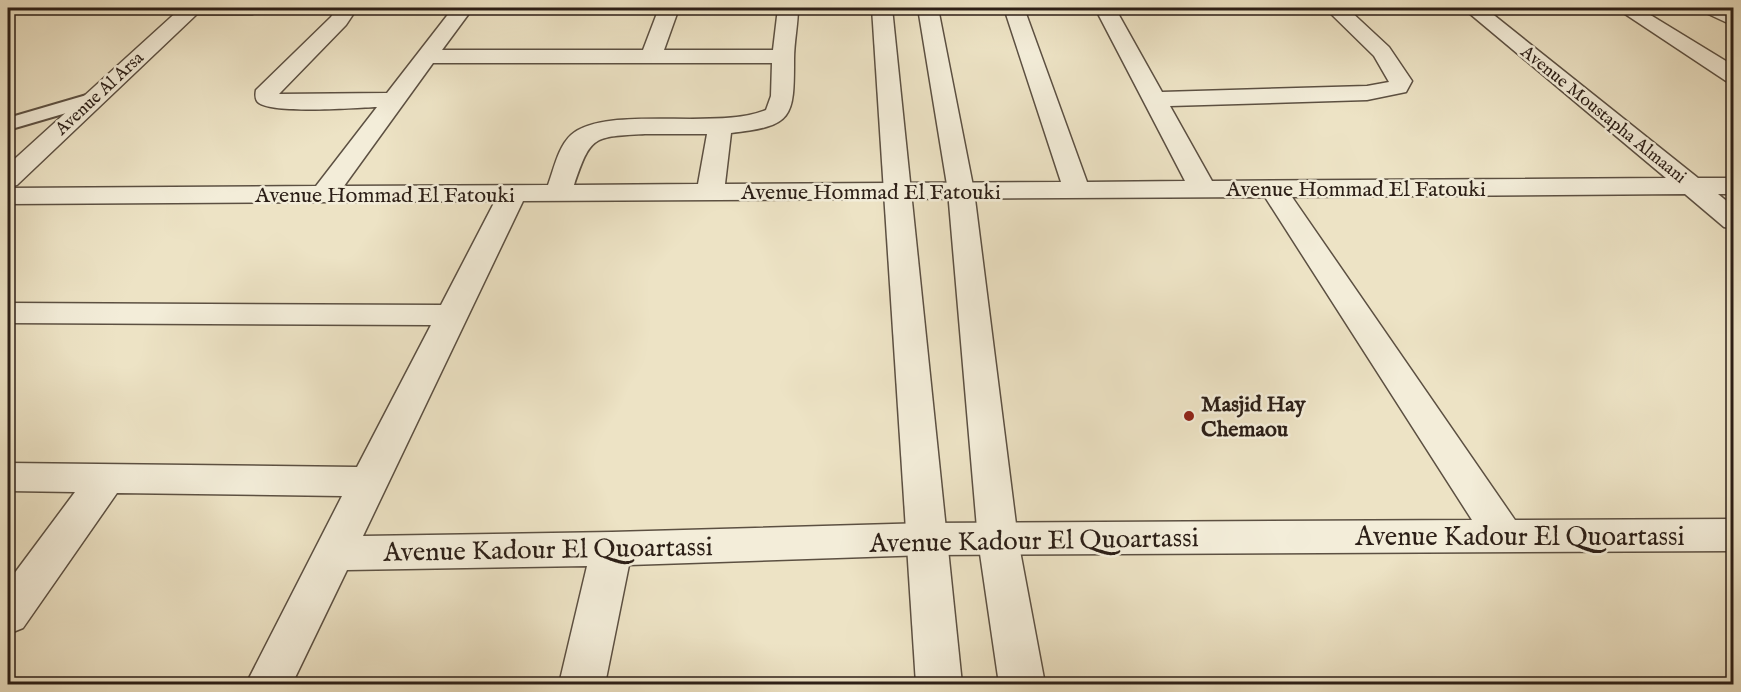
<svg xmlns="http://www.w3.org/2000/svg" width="1741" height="692" font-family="'IM FELL English',serif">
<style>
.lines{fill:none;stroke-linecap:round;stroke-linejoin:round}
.service-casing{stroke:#5c5042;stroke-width:4}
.minor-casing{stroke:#5c5042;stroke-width:3}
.tertiary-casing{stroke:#5c5042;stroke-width:3}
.service{fill:#f3edd9;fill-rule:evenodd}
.minor{fill:#f3edd9;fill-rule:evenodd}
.tertiary{fill:#f3edd9;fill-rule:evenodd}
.poi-dot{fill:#8f2418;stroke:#f3edd9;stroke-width:2}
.labels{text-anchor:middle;stroke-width:5;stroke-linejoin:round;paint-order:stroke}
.far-street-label{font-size:18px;fill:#2c1f17;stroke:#f3edd9}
.street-label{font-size:22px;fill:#2c1f17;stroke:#f3edd9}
.poi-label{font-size:22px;font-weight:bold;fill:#2c1f17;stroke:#f3edd9;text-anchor:start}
.near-street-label{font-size:27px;fill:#2c1f17;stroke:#f3edd9}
</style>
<rect width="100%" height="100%" fill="#ede3c5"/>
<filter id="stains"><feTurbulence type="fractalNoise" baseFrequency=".00333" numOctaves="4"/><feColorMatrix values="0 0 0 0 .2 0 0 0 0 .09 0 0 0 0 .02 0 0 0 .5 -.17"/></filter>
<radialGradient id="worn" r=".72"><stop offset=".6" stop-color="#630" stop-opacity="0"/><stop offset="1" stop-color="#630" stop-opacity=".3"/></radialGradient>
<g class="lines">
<defs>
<path id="service" d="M 90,94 L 97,96 L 100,100 L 97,104 L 8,130 L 8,118 Z"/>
<g id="minor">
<path d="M 181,8 L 262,8 L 259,12 L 252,14 L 197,14 L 17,185 L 8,187 L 8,165 Z"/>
<path d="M 324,8 L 350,8 L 354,13 L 346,25 L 279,94 L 387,93 L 453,8 L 473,8 L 442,50 L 643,50 L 659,8 L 679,8 L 664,50 L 773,50 L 778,8 L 798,8 C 798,24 794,42 794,59 C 794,118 793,126 731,133 L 725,184 L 1061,182 L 1004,8 L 1024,8 L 1087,182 L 1185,181 L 1095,8 L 1115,8 L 1162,92 L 1367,86 L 1389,82 L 1374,56 L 1325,8 L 1347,8 L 1389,47 L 1412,81 L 1406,92 L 1367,100 L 1170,106 L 1212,181 L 1666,178 L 1463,8 L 1485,8 L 1698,178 L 1734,178 L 1734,194 L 1718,194 L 1734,207 L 1734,229 L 1724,227 L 1685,194 L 1292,197 L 1515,520 L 1734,519 L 1734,551 L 927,555 L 629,565 L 605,684 L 559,684 L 587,566 L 347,570 L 292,684 L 246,684 L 342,496 L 117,493 L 23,628 L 8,634 L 8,582 L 75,492 L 8,491 L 8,463 L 357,467 L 431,325 L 8,323 L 8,303 L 441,305 L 495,201 L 8,204 L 8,188 L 316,186 L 377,107 C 354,108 275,114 259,103 C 255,100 255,95 256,90 L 331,17 L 333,14 ZM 433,63 L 772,63 L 771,96 L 766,110 C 717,131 605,104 571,135 C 558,147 554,169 548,185 L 344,186 ZM 645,134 L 707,134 L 698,184 L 574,185 C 591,135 593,137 645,134 ZM 1265,197 L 1472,520 L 927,523 L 612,532 L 363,536 L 523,201 Z"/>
<path d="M 1616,8 L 1639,8 L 1734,66 L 1734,83 L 1726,81 Z"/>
<path d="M 1701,8 L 1725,8 L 1734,12 L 1734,26 L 1704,12 Z"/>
</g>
<g id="tertiary">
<path d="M 872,8 L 892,8 L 962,684 L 916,684 Z"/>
<path d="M 918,8 L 938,8 L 974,191 L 1018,540 L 1045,684 L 999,684 L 978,540 L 948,191 Z"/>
</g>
</defs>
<!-- service casing -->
<use href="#service" class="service-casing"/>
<!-- minor casing -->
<use href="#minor" class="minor-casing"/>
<!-- tertiary casing -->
<use href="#tertiary" class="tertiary-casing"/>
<!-- service -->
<use href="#service" class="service"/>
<!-- minor -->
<use href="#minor" class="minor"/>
<!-- tertiary -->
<use href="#tertiary" class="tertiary"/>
</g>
<!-- markers -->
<circle class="poi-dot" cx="1189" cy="416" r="6"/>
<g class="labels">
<!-- far-street labels -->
<g class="far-street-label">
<text transform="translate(99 93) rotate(-43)" y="6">Avenue Al Arsa</text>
<text transform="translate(1604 114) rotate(39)" y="6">Avenue Moustapha Almaani</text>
</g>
<!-- street labels -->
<g class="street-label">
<text x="1356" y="196">Avenue Hommad El Fatouki</text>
<text x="871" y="199">Avenue Hommad El Fatouki</text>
<text x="385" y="202">Avenue Hommad El Fatouki</text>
</g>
<!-- poi labels -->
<g class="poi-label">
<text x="1201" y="411">Masjid Hay<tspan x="1201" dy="25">Chemaou</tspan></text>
</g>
<!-- near-street labels -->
<g class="near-street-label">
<text x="1520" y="545">Avenue Kadour El Quoartassi</text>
<text transform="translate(1034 540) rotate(-1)" y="9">Avenue Kadour El Quoartassi</text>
<text transform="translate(548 549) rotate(-1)" y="9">Avenue Kadour El Quoartassi</text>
</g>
</g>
<!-- margin -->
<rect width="1741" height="692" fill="none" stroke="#ede3c5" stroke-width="30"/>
<rect x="9" y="9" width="1723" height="674" fill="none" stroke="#2c1f17" stroke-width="3"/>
<rect x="15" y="15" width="1711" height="662" fill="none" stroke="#2c1f17" stroke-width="1.5"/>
<rect width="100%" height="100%" filter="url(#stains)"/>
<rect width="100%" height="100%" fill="url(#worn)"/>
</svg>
